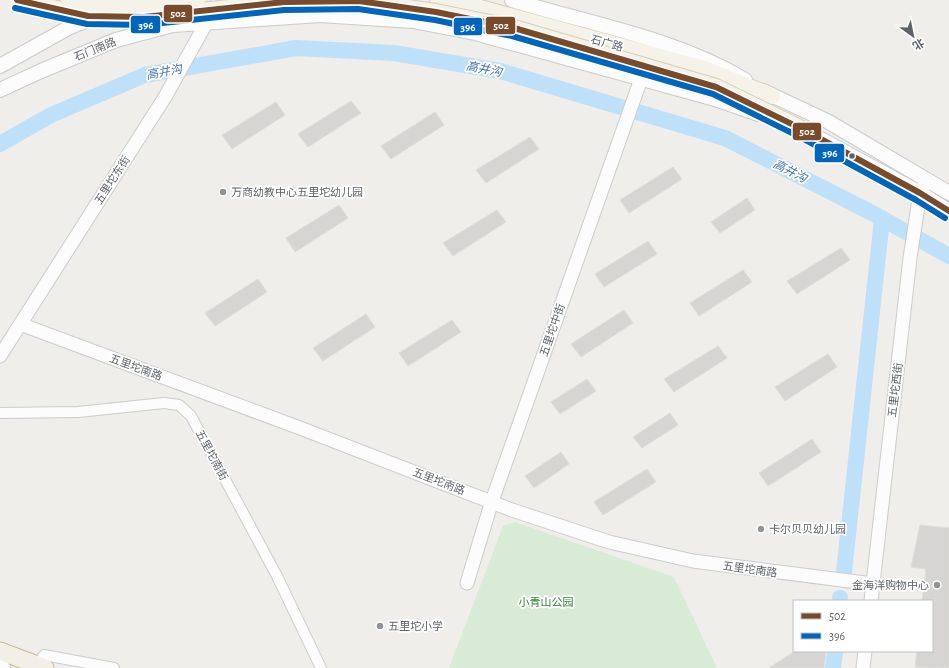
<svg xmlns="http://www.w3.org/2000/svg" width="949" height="668" font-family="'Alegreya Sans','Noto Sans SC',sans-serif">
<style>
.green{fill:#d8ebd6}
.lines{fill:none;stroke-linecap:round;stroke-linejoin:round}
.river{stroke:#bfe0f9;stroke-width:16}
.building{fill:#d6d5d3;stroke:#deddd9}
.minor-casing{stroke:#cbcccc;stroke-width:12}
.tertiary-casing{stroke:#cbcccc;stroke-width:15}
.secondary-casing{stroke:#cacacb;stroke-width:16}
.primary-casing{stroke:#d7ceb8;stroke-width:18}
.trunk-casing{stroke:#c8b996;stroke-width:19}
.minor{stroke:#fdfcfc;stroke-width:10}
.tertiary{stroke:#fdfcfc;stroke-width:13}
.secondary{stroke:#fdfcfc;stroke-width:14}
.primary{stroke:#f4f2e9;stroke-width:16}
.trunk{stroke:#f2f0e6;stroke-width:17}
.primary-bridge-casing{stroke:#d7ceb8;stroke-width:18;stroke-linecap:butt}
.primary-bridge{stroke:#f4f2e9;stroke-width:16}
.bus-1-casing{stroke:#fff;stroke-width:9}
.bus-2-casing{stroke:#fff;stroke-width:9}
.bus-1{stroke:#7a4b2a;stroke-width:6}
.bus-2{stroke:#0065bd;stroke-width:6}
.bus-dot{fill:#5f6368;stroke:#fff;stroke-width:1.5}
.poi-dot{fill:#919496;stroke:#fff;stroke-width:1.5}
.labels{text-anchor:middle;stroke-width:3.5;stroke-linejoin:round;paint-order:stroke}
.street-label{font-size:11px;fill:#5f6368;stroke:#fff}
.poi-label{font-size:11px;fill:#5f6368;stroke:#fff;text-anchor:start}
.park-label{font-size:11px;fill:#348238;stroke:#fff}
.water-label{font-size:12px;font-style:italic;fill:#4174aa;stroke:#fff}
.line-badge{stroke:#fff;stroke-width:1.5}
.badge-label{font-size:11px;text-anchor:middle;font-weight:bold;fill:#fff}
</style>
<rect width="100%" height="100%" fill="#efeeea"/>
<!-- green -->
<path class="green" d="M 515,522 L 674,577 L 717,668 L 449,668 L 503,526 Z"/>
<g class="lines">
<!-- river -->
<g class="river">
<path d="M 0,144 L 51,115 L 145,75 L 296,48 L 394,53 L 500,71 L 725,138 L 874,214 L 949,256"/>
<path d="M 844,572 L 882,219"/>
<path d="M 840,601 L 840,598"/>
<path d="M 833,668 L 835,651"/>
</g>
</g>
<!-- building -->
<g class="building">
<path d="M 351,101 L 361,113 L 308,147 L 298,134 Z"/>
<path d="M 276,102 L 285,115 L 232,149 L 222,135 Z"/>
<path d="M 435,112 L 444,125 L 391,159 L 381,146 Z"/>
<path d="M 530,137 L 539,149 L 486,183 L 476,170 Z"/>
<path d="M 673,167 L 682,179 L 629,213 L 620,200 Z"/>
<path d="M 747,198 L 755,210 L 720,233 L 711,222 Z"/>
<path d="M 339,205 L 348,218 L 295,252 L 286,238 Z"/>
<path d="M 497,210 L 506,222 L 453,256 L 443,243 Z"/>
<path d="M 648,241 L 657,254 L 604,287 L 595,274 Z"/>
<path d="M 841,248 L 850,260 L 797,294 L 787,281 Z"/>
<path d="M 743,270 L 752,282 L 699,316 L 690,303 Z"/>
<path d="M 258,279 L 267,292 L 215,326 L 205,313 Z"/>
<path d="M 624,310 L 633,323 L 581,357 L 571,344 Z"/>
<path d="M 366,314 L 375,327 L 323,361 L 313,348 Z"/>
<path d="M 452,320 L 461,332 L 408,366 L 399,353 Z"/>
<path d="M 718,346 L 727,358 L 674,392 L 664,379 Z"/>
<path d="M 828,354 L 837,367 L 785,401 L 775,387 Z"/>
<path d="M 587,379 L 596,391 L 560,414 L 551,402 Z"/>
<path d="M 670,413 L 678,425 L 642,448 L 633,437 Z"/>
<path d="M 812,439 L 821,452 L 768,486 L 759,473 Z"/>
<path d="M 561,452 L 569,464 L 534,488 L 525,476 Z"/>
<path d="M 647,469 L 656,482 L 603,515 L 594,502 Z"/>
<path d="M 920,525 L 949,528 L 949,668 L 915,667 L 917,651 L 932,651 L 932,601 L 922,601 L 926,569 L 911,567 Z"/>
<path d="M 795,651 L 826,651 L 824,668 L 769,668 Z"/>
</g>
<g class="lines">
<defs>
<g id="minor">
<path d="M 0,413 L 78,412 L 164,403 L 179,405 L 191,416 L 277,576 L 321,668"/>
<path d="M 38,665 L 44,655 L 114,668"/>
</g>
<g id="tertiary">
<path d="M 20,324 L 300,428 L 512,510 L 609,542 L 693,561 L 873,584"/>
<path d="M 0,356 L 165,97 L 219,0"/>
<path d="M 467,583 L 492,501 L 641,79"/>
<path d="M 871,601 L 910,258 L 920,193 L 927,180"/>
<path d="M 863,668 L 865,651"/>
</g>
<g id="secondary">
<path d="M 512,0 C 590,24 675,38 745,80"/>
<path d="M 0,66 L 70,27 L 98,16"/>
<path d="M 0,90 L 41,71 L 116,40 L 173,25 L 320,15 L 413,21 L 475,33 L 715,99 L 758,114"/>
<path d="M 763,91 L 827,121 L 949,193"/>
<path d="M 797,128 L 806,131 L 920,193 L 949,211"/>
<path d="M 0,660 L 3,668"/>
</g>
<path id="primary" d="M 438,0 L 480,8 L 704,69 L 772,96"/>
<path id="trunk" d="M 0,651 L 45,668"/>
</defs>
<!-- minor casing -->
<use href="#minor" class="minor-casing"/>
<!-- tertiary casing -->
<use href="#tertiary" class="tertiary-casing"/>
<!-- secondary casing -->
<use href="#secondary" class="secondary-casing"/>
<!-- primary casing -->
<use href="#primary" class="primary-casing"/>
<!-- trunk casing -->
<use href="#trunk" class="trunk-casing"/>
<!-- minor -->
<use href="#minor" class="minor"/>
<!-- tertiary -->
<use href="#tertiary" class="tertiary"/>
<!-- secondary -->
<use href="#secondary" class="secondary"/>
<!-- primary -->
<use href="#primary" class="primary"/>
<!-- trunk -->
<use href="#trunk" class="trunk"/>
<defs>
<g id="primary-bridge">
<path d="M 17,0 L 88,16 L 144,17 L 284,2 L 359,1 L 436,12 L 514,28 L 716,87 L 806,131"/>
<path d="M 69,0 C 112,7 154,5 197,0"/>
</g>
</defs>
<!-- primary-bridge casing -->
<use href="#primary-bridge" class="primary-bridge-casing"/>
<!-- primary-bridge -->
<use href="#primary-bridge" class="primary-bridge"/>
<defs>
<path id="bus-1" d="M 17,0 L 88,16 L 144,17 L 284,2 L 359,1 L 436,12 L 514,28 L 716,87 L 806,131 L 920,193 L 949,211"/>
<path id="bus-2" d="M 15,8 L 87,24 L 144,25 L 284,10 L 358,9 L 435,20 L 512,36 L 713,94 L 802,138 L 916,200 L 945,218"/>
</defs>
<!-- bus-1 casing -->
<use href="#bus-1" class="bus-1-casing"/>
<!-- bus-2 casing -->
<use href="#bus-2" class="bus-2-casing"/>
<!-- bus-1 -->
<use href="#bus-1" class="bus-1"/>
<!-- bus-2 -->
<use href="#bus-2" class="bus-2"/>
</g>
<!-- markers -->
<circle class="bus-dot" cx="852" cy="156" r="3.5"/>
<g class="poi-dot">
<circle cx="223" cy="192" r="4"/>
<circle cx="761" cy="529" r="4"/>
<circle cx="937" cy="585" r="4"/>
<circle cx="380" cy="626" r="4"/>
</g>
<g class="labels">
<!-- street labels -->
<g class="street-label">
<text transform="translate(607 43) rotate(15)" y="4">石广路</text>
<text transform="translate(95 49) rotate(-22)" y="4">石门南路</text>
<text transform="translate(112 180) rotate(-57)" y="4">五里坨东街</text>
<text transform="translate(552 330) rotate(-71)" y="4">五里坨中街</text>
<text transform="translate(136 367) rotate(20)" y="4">五里坨南路</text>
<text transform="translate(895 390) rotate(-83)" y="4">五里坨西街</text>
<text transform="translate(212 455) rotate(62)" y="4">五里坨南街</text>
<text transform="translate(439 481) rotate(21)" y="4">五里坨南路</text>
<text transform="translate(750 569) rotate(8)" y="4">五里坨南路</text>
</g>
<!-- poi labels -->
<g class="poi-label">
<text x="231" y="196">万商幼教中心五里坨幼儿园</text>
<text x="769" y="533">卡尔贝贝幼儿园</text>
<text x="929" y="589" text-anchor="end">金海洋购物中心</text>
<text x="388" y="630">五里坨小学</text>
</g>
<!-- park labels -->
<g class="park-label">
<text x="546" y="606">小青山公园</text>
</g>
<!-- water labels -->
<g class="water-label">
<text transform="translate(484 69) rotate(11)" y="4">高井沟</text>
<text transform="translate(164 72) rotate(-11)" y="4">高井沟</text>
<text transform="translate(790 171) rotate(27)" y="4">高井沟</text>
</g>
</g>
<g class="line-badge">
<rect x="163" y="4" width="30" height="19" rx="4" fill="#7a4b2a"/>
<rect x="130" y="15" width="31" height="19" rx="4" fill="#0065bd"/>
<rect x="485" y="16" width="31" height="19" rx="4" fill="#7a4b2a"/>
<rect x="453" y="17" width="30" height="19" rx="4" fill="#0065bd"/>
<rect x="792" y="122" width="30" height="19" rx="4" fill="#7a4b2a"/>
<rect x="814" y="143" width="31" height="20" rx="4" fill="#0065bd"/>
</g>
<g class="badge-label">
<text x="178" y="17">502</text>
<text x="146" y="29">396</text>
<text x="501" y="29">502</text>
<text x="468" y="31">396</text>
<text x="807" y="135">502</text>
<text x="830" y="157">396</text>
</g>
<!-- legend -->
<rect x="793" y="600" width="140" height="52" fill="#ffffff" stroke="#bfc1c3"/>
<rect x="801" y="613" width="20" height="6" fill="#7a4b2a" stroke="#bfc1c3"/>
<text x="829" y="620" font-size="12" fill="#5f6368">502</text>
<rect x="801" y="633" width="20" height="6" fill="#0065bd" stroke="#bfc1c3"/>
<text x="829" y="640" font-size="12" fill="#5f6368">396</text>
<!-- north arrow -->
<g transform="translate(913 36) rotate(147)" stroke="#ffffff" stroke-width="3" paint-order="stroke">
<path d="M0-3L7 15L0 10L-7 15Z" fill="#5f6368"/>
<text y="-6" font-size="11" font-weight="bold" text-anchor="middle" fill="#5f6368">北</text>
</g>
</svg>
